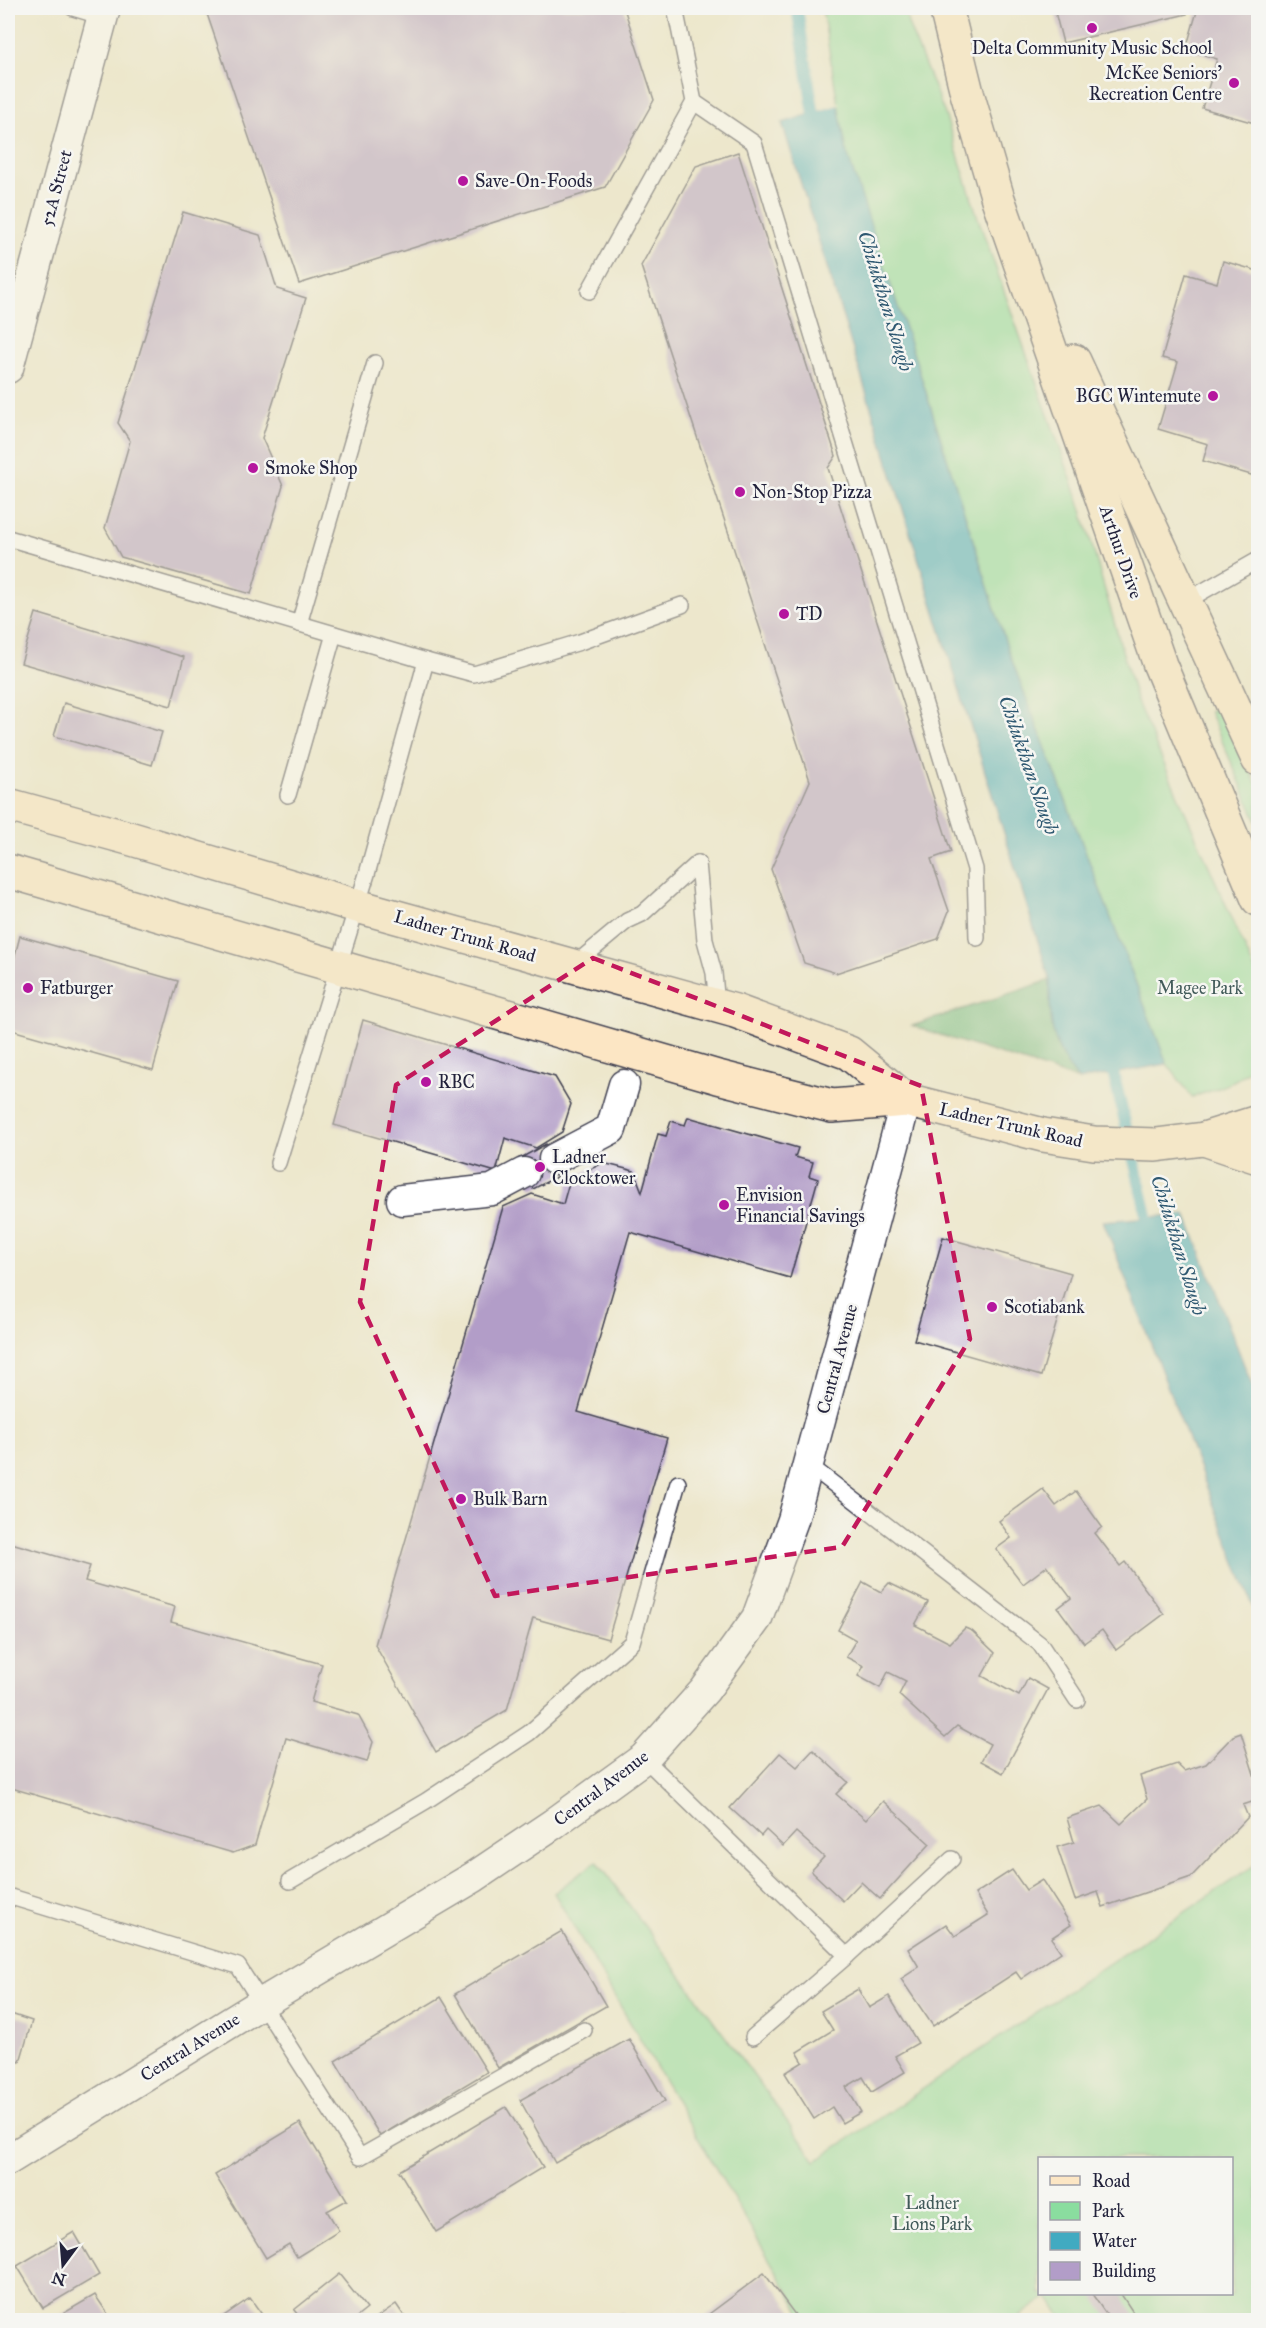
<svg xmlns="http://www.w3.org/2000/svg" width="1266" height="2328" font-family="'IM FELL Great Primer',serif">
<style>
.green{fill:#8add9f;stroke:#56806d;stroke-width:1.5;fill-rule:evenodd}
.forest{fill:#6fbc86;stroke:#486f60;stroke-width:1.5}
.water{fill:#41aac1;stroke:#32667e;stroke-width:1.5}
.pier{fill:#ede7cc}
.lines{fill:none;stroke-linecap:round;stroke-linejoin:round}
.stream{stroke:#41aac1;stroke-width:12}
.building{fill:#b29dc8}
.lane-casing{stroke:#404051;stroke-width:18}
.street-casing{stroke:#404051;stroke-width:33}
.secondary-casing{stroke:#404051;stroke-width:36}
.lane{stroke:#fff;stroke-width:15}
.street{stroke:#fff;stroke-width:30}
.secondary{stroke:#fce6c4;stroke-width:33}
.marked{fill:none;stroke:#c2185b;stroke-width:4.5;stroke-dasharray:12 8;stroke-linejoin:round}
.poi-dot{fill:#b5179e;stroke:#f6f6f2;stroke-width:2}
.labels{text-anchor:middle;stroke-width:5;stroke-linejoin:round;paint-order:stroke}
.poi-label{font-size:18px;fill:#22223b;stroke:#f6f6f2;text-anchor:start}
.street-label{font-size:18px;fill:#22223b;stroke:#f6f6f2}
.park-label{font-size:18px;fill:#415a59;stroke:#f6f6f2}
.water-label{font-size:20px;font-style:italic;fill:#2e5871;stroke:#f6f6f2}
</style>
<rect width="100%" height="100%" fill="#f6f6f2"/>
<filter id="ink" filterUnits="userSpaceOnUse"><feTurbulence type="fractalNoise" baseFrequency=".0167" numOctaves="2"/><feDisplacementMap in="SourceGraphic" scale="12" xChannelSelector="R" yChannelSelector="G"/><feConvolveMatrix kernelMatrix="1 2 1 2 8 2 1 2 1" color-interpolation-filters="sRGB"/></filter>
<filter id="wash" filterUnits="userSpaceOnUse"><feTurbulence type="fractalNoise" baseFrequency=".008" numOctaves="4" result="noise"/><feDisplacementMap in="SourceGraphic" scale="24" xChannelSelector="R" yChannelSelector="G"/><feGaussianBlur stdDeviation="1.35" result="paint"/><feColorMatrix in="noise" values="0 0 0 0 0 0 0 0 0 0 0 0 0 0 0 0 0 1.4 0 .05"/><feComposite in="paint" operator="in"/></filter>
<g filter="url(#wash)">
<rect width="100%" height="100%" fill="#ede7cc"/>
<!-- green -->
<g class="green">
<path d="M 822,8 L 905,8 L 908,24 L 945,114 L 978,218 L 1082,510 L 1137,702 L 1258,978 L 1258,1059 C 1242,1082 1218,1089 1192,1097 L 1167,1064 L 1009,653 L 916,361 L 846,152 Z"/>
<path d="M 1220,706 L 1258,787 L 1258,824 L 1209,711 Z"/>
<path d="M 597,1861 L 816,2161 L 1258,1863 L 1258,2320 L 1063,2320 L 1048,2297 L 1014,2320 L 805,2320 L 554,1893 ZM 1040,2158 L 1232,2158 L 1232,2294 L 1040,2294 Z"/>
</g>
<!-- forest -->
<path class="forest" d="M 1050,980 C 1049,1020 1051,1049 1079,1080 L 912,1026 Z"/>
<!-- water -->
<g class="water">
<path d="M 838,104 L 847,153 L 916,361 L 1009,653 L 1167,1064 L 1079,1080 C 1051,1049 1049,1020 1050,980 L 782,123 Z"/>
<path d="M 1186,1214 L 1258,1401 L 1258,1619 L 1103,1221 Z"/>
</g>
<!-- pier -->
<path class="pier" d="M 837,101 L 841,104 L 779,123 L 781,121 Z"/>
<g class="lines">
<!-- stream -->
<g class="stream">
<path d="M 797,8 L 816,128"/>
<path d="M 1110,1059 L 1151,1232"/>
</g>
</g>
<g id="blocks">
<!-- building -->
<g class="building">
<path d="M 205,8 L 624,8 L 654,100 L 605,187 L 299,284 Z"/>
<path d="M 1054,8 L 1185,8 L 1187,14 L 1063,43 Z"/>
<path d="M 1198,8 L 1258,8 L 1258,124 L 1202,108 L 1217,59 L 1186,49 Z"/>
<path d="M 738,152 L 836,456 L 828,468 L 951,852 L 931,859 L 949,911 L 938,939 L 836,973 L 804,963 L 771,869 L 810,781 L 641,266 L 696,166 Z"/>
<path d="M 183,212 L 260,235 L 277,289 L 306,298 L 262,438 L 283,486 L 251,594 L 121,557 L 105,528 L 130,441 L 118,423 Z"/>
<path d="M 1223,261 L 1258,271 L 1258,477 L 1203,461 L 1208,444 L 1158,429 L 1178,362 L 1162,358 L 1186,274 L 1217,283 Z"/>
<path d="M 36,613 L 184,657 L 171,706 L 21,663 Z"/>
<path d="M 64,703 L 162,732 L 152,765 L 54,736 Z"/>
<path d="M 20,936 L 178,981 L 153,1070 L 8,1029 L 8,982 Z"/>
<path d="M 363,1020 L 555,1077 L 571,1104 L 562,1132 L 536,1148 L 505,1138 L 496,1172 L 334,1125 Z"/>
<path d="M 688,1117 L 798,1148 L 795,1157 L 813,1162 L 809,1176 L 818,1179 L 790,1278 L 630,1232 L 578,1412 L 667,1438 L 608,1639 L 533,1618 L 507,1710 L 436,1752 L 375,1645 L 503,1207 L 532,1194 L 563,1204 L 570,1179 L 603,1163 L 634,1171 L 642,1192 L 658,1134 L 666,1136 L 671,1121 L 685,1125 Z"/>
<path d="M 546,1144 L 562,1174 L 533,1189 L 517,1160 Z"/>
<path d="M 943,1237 L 1071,1273 L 1041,1376 L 914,1340 Z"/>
<path d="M 1043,1489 L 1056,1506 L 1076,1491 L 1102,1527 L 1095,1533 L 1120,1566 L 1125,1562 L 1164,1614 L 1116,1650 L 1102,1630 L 1084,1643 L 1058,1608 L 1071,1598 L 1047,1566 L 1023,1584 L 996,1549 L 1011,1538 L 999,1521 Z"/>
<path d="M 8,1542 L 90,1566 L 85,1581 L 175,1607 L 171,1622 L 322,1664 L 311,1702 L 358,1715 L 373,1742 L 367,1762 L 286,1738 L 255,1845 L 233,1853 L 8,1787 Z"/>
<path d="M 863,1582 L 881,1592 L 889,1583 L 928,1602 L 915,1625 L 950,1643 L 965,1628 L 972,1631 L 995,1653 L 982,1676 L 1019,1696 L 1028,1678 L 1048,1689 L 1003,1773 L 981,1761 L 990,1744 L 957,1726 L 945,1737 L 899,1695 L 906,1681 L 888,1672 L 880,1688 L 858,1676 L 864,1666 L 846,1657 L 856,1640 L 838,1630 Z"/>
<path d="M 1241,1733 L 1258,1787 L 1258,1800 L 1243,1805 L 1248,1817 L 1191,1877 L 1103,1907 L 1098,1892 L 1075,1900 L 1057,1847 L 1074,1842 L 1067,1818 L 1102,1806 L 1121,1824 L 1147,1799 L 1140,1776 L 1177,1764 L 1184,1771 L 1206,1764 L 1233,1736 Z"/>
<path d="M 813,1750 L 848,1782 L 836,1794 L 866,1820 L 883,1801 L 930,1844 L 880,1899 L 861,1882 L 843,1901 L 811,1871 L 824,1857 L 796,1832 L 783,1846 L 766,1830 L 761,1836 L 730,1808 L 780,1753 L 797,1767 Z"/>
<path d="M 1012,1870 L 1026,1890 L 1042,1880 L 1071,1925 L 1051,1938 L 1061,1952 L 1021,1979 L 1016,1972 L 933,2026 L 901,1979 L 919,1967 L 908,1949 L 946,1924 L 955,1936 L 988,1915 L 975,1894 Z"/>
<path d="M 562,1931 L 606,2006 L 498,2068 L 455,1994 Z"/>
<path d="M 858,1989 L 869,2008 L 889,1996 L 918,2043 L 895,2056 L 905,2072 L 872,2092 L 863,2077 L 846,2087 L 861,2112 L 842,2123 L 832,2107 L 814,2119 L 785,2073 L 803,2062 L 797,2052 L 833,2030 L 821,2011 Z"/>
<path d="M 441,1997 L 487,2072 L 380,2136 L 335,2061 Z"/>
<path d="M 8,2013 L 32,2021 L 20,2062 L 13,2061 L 8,2078 Z"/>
<path d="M 629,2039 L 665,2101 L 555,2163 L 520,2100 Z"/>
<path d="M 506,2107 L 543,2167 L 436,2232 L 399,2171 Z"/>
<path d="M 300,2123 L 347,2200 L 327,2211 L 339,2231 L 297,2257 L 289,2244 L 266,2258 L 215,2175 Z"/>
<path d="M 74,2232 L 99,2275 L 43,2308 L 17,2266 Z"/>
<path d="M 764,2273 L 799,2320 L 701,2320 Z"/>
<path d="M 339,2274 L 367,2309 L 353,2320 L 302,2320 L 294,2310 Z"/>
<path d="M 1092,2294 L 1121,2294 L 1138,2320 L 1110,2320 Z"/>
<path d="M 95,2295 L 112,2320 L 52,2320 Z"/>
<path d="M 250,2298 L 266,2320 L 218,2320 Z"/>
<path d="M 396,2304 L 407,2320 L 373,2320 Z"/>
<path d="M 622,2312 L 627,2320 L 608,2320 Z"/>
</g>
</g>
</g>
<g filter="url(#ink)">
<use href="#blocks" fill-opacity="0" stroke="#404051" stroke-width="1.5"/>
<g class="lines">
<defs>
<g id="lane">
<path d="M 73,8 L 103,17"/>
<path d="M 694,102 L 754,143 L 975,869 L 977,938"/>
<path d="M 589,291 L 694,102 L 675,8"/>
<path d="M 8,538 L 426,661"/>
<path d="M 1186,601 L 1258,560"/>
<path d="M 299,624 L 375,363"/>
<path d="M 288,795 L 334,634"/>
<path d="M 698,863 L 705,940 L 714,973 L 717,1006"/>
<path d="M 574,965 L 627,921 L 642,914 L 698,863"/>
<path d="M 278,1163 L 367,874 L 426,661 L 474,674 L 580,642 L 682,605"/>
<path d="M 809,1465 L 1040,1644 L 1077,1700"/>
<path d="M 644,1758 L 847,1956"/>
<path d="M 290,1881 L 426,1801 L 529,1733 L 632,1642 L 678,1483"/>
<path d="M 8,1896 L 238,1966 L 360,2157 L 584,2030"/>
<path d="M 753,2037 L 847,1956 L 952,1859"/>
</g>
<g id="street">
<path d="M 8,368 L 105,8"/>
<path d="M 554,1159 L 611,1129 L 624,1085"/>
<path d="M 402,1200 L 492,1190 L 524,1173"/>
<path d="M 8,2160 L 262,2003 L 474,1877 L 553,1824 L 644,1758 L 705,1690 L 757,1618 L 793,1520 L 906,1100"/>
</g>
<g id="secondary">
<path d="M 946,8 L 967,93 L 998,199 L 1160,665 L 1258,899"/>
<path d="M 1074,361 L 1258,759"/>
<path d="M 8,805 L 132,839 L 357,906 L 735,1011 L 849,1053 L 906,1100"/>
<path d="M 8,871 L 718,1077 L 832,1106 L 906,1100 L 1043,1135 L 1094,1143 L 1156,1145 L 1204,1139 L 1258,1122"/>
<path d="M 1204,1139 L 1258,1157"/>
</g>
</defs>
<!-- lane casing -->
<use href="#lane" class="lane-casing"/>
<!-- street casing -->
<use href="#street" class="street-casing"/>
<!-- secondary casing -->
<use href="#secondary" class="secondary-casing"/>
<!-- lane -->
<use href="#lane" class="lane"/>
<!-- street -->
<use href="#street" class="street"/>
<!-- secondary -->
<use href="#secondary" class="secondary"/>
</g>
</g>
<!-- marked area -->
<path d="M0 0H1266V2328H0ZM 593,958 L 921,1086 L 970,1339 L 842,1547 L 495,1596 L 360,1302 L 396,1085 Z" fill="#ede7cc" fill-opacity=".55" fill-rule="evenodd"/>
<path class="marked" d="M 593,958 L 921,1086 L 970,1339 L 842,1547 L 495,1596 L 360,1302 L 396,1085 Z"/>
<!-- markers -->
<g class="poi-dot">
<circle cx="1092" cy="28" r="6"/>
<circle cx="1234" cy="83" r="6"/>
<circle cx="463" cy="181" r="6"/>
<circle cx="1213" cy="396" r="6"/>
<circle cx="253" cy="468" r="6"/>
<circle cx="740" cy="492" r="6"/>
<circle cx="784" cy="614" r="6"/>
<circle cx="28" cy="988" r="6"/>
<circle cx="426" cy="1082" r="6"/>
<circle cx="540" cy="1167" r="6"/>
<circle cx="724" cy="1205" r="6"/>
<circle cx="992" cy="1307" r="6"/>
<circle cx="461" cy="1499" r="6"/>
</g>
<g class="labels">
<!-- poi labels -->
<g class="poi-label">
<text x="1092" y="54" text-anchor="middle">Delta Community Music School</text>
<text x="1222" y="79" text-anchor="end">McKee Seniors'<tspan x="1222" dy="21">Recreation Centre</tspan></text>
<text x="475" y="187">Save-On-Foods</text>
<text x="1201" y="402" text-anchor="end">BGC Wintemute</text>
<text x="265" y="474">Smoke Shop</text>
<text x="752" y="498">Non-Stop Pizza</text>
<text x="796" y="620">TD</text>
<text x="40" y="994">Fatburger</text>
<text x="438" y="1088">RBC</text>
<text x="552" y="1163">Ladner<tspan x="552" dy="21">Clocktower</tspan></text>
<text x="736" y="1201">Envision<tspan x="736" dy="21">Financial Savings</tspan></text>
<text x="1004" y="1313">Scotiabank</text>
<text x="473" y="1505">Bulk Barn</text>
</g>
<!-- street labels -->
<g class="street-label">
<text transform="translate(56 188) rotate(-75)" y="6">52A Street</text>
<text transform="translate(1121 552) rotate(71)" y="6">Arthur Drive</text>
<text transform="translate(465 936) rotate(16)" y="6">Ladner Trunk Road</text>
<text transform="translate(1011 1125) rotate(13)" y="6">Ladner Trunk Road</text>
<text transform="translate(837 1359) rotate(-75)" y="6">Central Avenue</text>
<text transform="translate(601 1788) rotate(-37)" y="6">Central Avenue</text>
<text transform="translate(190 2047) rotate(-32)" y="6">Central Avenue</text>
</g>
<!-- park labels -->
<g class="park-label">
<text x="1200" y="994">Magee Park</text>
<text x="932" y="2209">Ladner<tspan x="932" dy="21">Lions Park</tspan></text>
</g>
<!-- water labels -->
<g class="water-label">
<text transform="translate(886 301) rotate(73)" y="7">Chilukthan Slough</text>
<text transform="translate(1029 765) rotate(71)" y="7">Chilukthan Slough</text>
<text transform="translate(1179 1245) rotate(73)" y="7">Chilukthan Slough</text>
</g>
</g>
<!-- margin -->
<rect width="1266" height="2328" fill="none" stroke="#f6f6f2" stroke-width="30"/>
<!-- legend -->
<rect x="1038" y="2157" width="195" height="138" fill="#f6f6f2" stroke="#a1a1a9" stroke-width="1.5"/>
<rect x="1050" y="2176" width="30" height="9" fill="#fce6c4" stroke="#a1a1a9" stroke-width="1.5"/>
<text x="1092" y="2187" font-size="18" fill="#22223b">Road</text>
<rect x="1050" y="2202" width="30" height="18" fill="#8add9f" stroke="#a1a1a9" stroke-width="1.5"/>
<text x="1092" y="2217" font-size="18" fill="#22223b">Park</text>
<rect x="1050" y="2232" width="30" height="18" fill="#41aac1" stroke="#a1a1a9" stroke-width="1.5"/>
<text x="1092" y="2247" font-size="18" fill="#22223b">Water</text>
<rect x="1050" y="2262" width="30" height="18" fill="#b29dc8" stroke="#a1a1a9" stroke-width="1.5"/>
<text x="1092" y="2277" font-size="18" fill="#22223b">Building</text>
<!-- north arrow -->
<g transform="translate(63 2265) rotate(196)" stroke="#f6f6f2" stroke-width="4.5" paint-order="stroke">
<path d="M0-4.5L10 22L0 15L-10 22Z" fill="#22223b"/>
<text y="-9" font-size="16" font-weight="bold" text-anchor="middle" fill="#22223b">N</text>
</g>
</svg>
